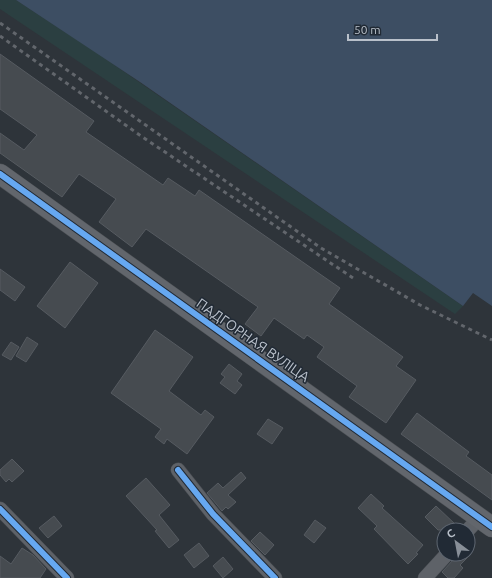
<svg xmlns="http://www.w3.org/2000/svg" width="492" height="578" font-family="Ubuntu,sans-serif">
<style>
.green{fill:#2b3f41}
.water{fill:#3d4e63}
.building{fill:#464b50;stroke:#565b61}
.lines{fill:none;stroke-linecap:round;stroke-linejoin:round}
.street-casing{stroke:#4c5055;stroke-width:15}
.secondary-casing{stroke:#4c5055;stroke-width:21}
.street{stroke:#5e6268;stroke-width:14}
.secondary{stroke:#62666c;stroke-width:20}
.rail{stroke:#62666c;stroke-width:3;stroke-dasharray:4 4;stroke-linecap:butt}
.cycleway-casing{stroke:#212a35;stroke-width:8}
.cycleway{stroke:#66a8f1;stroke-width:6}
.labels{text-anchor:middle;stroke-width:3;stroke-linejoin:round;paint-order:stroke}
.street-label{font-size:14px;fill:#b9c0ca;stroke:#212a35}
</style>
<rect width="100%" height="100%" fill="#2e343a"/>
<!-- green -->
<path class="green" d="M 0,0 L 16,0 L 97,53 L 463,306 L 455,314 L 0,9 Z"/>
<!-- water -->
<path class="water" d="M 16,0 L 492,0 L 492,306 L 473,293 L 463,306 L 140,82 Z"/>
<!-- building -->
<g class="building">
<path d="M 0,54 L 94,121 L 86,132 L 163,185 L 168,178 L 195,196 L 199,190 L 340,288 L 329,304 L 403,357 L 396,366 L 416,380 L 386,423 L 349,397 L 357,386 L 317,357 L 324,347 L 307,335 L 304,339 L 274,318 L 261,336 L 245,324 L 258,307 L 146,229 L 132,247 L 99,222 L 116,199 L 79,174 L 62,197 L 0,153 L 0,133 L 24,150 L 37,135 L 0,109 Z"/>
<path d="M 70,262 L 98,283 L 65,328 L 37,306 Z"/>
<path d="M 0,269 L 25,287 L 15,301 L 0,290 Z"/>
<path d="M 155,330 L 193,357 L 169,391 L 201,415 L 205,410 L 214,417 L 187,454 L 167,439 L 164,444 L 155,437 L 161,429 L 111,393 Z"/>
<path d="M 27,337 L 38,344 L 26,362 L 16,356 Z"/>
<path d="M 11,342 L 19,347 L 11,360 L 2,355 Z"/>
<path d="M 229,364 L 242,374 L 237,381 L 242,385 L 235,394 L 220,383 L 225,377 L 221,374 Z"/>
<path d="M 417,413 L 469,452 L 466,456 L 492,475 L 492,500 L 401,434 Z"/>
<path d="M 268,419 L 283,428 L 272,444 L 257,434 Z"/>
<path d="M 12,459 L 24,471 L 12,482 L 9,479 L 6,482 L 0,475 L 0,470 Z"/>
<path d="M 241,472 L 246,478 L 228,495 L 236,502 L 228,509 L 226,507 L 222,511 L 207,493 L 218,483 L 223,488 Z"/>
<path d="M 146,478 L 170,505 L 159,515 L 179,540 L 169,548 L 155,531 L 157,530 L 126,496 Z"/>
<path d="M 371,494 L 384,506 L 382,508 L 423,545 L 416,553 L 418,554 L 408,564 L 374,529 L 377,526 L 358,508 Z"/>
<path d="M 436,506 L 456,525 L 451,530 L 438,530 L 425,517 Z"/>
<path d="M 54,516 L 62,526 L 48,538 L 39,528 Z"/>
<path d="M 315,520 L 326,528 L 314,543 L 304,535 Z"/>
<path d="M 260,532 L 274,545 L 265,555 L 251,541 Z"/>
<path d="M 199,543 L 209,556 L 194,568 L 184,555 Z"/>
<path d="M 22,548 L 33,555 L 46,569 L 40,578 L 0,578 L 0,556 L 11,564 Z"/>
<path d="M 455,554 L 471,554 L 460,565 L 463,568 L 454,578 L 448,578 L 442,572 L 453,560 Z"/>
<path d="M 223,557 L 233,569 L 223,578 L 213,566 Z"/>
</g>
<g class="lines">
<defs>
<g id="street">
<path d="M 178,470 L 213,514 L 275,578"/>
<path d="M 0,509 L 67,578"/>
<path d="M 468,530 L 480,517"/>
<path d="M 425,578 L 447,554"/>
</g>
<path id="secondary" d="M 0,174 L 492,527"/>
</defs>
<!-- street casing -->
<use href="#street" class="street-casing"/>
<!-- secondary casing -->
<use href="#secondary" class="secondary-casing"/>
<!-- street -->
<use href="#street" class="street"/>
<!-- secondary -->
<use href="#secondary" class="secondary"/>
<!-- rail -->
<g class="rail">
<path d="M 0,23 L 321,248 L 420,305 L 492,340"/>
<path d="M 0,36 L 141,136 L 353,278"/>
</g>
<defs>
<g id="cycleway">
<path d="M 0,174 L 492,527"/>
<path d="M 178,470 L 213,514 L 275,578"/>
<path d="M 0,509 L 67,578"/>
</g>
</defs>
<!-- cycleway casing -->
<use href="#cycleway" class="cycleway-casing"/>
<!-- cycleway -->
<use href="#cycleway" class="cycleway"/>
</g>
<g class="labels">
<!-- street labels -->
<g class="street-label">
<text transform="translate(253 340) rotate(35)" y="5">ПАДГОРНАЯ ВУЛІЦА</text>
</g>
</g>
<!-- north arrow -->
<g transform="translate(456 542) rotate(328)"><circle r="19" fill="#212a35" stroke="#5e6671"/>
<path d="M0-3L7 15L0 10L-7 15Z" fill="#888f98"/>
<text y="-6" font-size="11" font-weight="bold" text-anchor="middle" fill="#b9c0ca">С</text>
</g>
<!-- scale -->
<path d="M348 34v6h89v-6" fill="none" stroke="#b9c0ca" stroke-width="2"/>
<text x="354" y="34" font-size="12" fill="#b9c0ca" stroke="#212a35" stroke-width="3" paint-order="stroke">50 m</text>
</svg>
